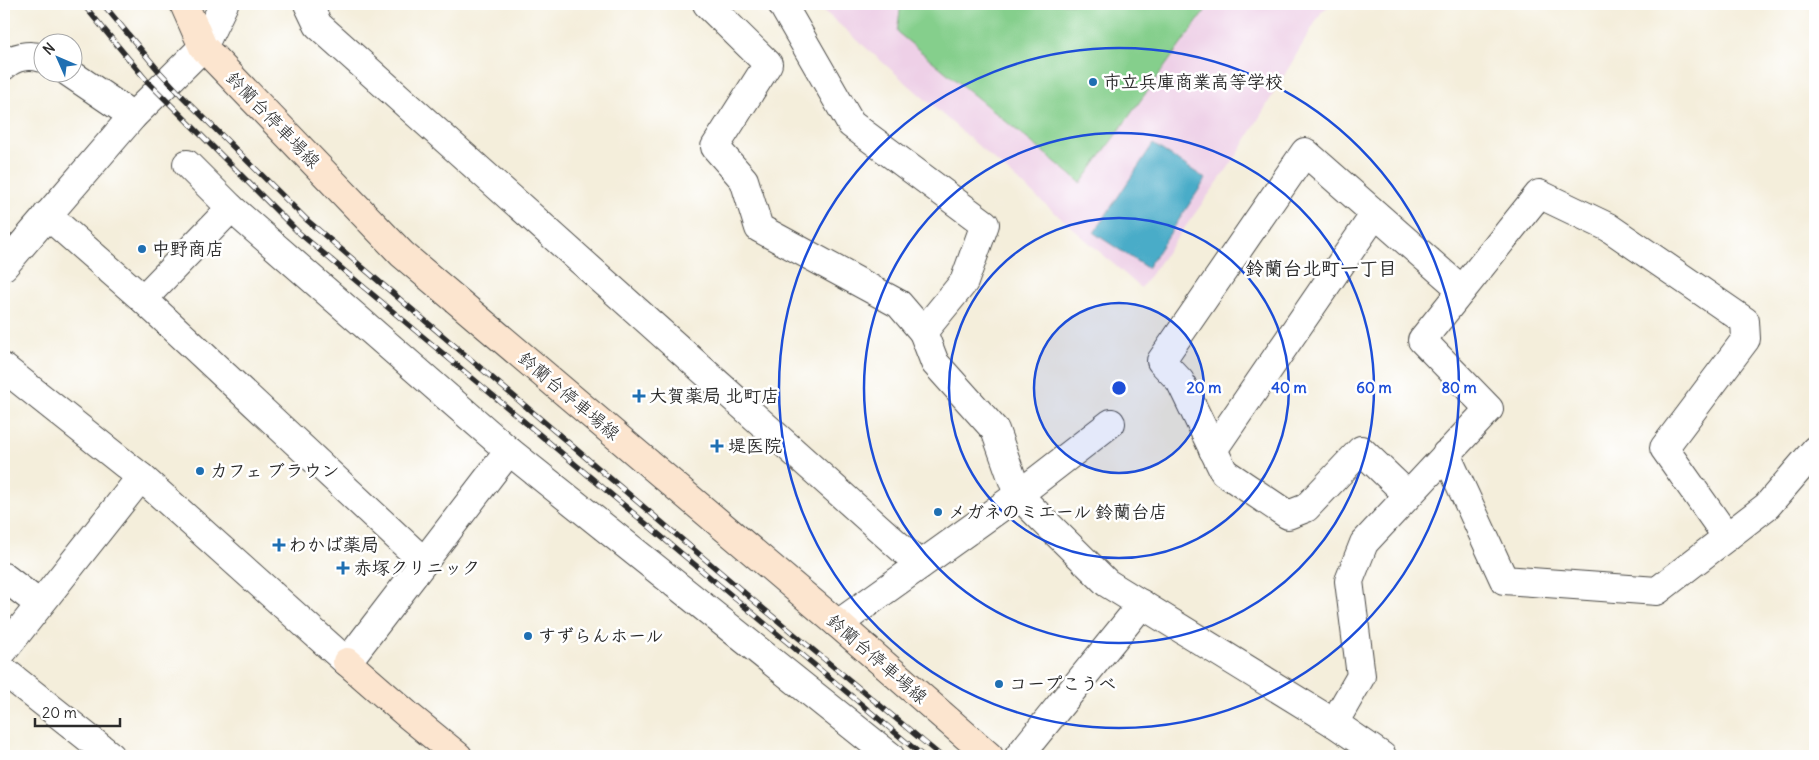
<svg xmlns="http://www.w3.org/2000/svg" width="1819" height="760" font-family="Delius,'Klee One',sans-serif">
<style>
.built{fill:#eed0e7}
.green{fill:#85cf8c;stroke:#587d5c}
.water{fill:#48acc8;stroke:#3a6c7a}
.lines{fill:none;stroke-linecap:round;stroke-linejoin:round}
.street-casing{stroke:#494845;stroke-width:30}
.secondary-casing{stroke:#494845;stroke-width:30}
.street{stroke:#fff;stroke-width:28}
.secondary{stroke:#fce5cf;stroke-width:28}
.rail-casing{stroke:#2b2b2b;stroke-width:5.5}
.rail{stroke:#fff;stroke-width:4;stroke-dasharray:11;stroke-linecap:butt}
.ring{fill:none;stroke:#1d4ed8;stroke-width:2.5}
.poi-dot{fill:#1f6fb2;stroke:#fff;stroke-width:2}
.labels{text-anchor:middle;stroke-width:5;stroke-linejoin:round;paint-order:stroke}
.poi-label{font-size:18px;font-weight:bold;fill:#2b2b2b;stroke:#fff;text-anchor:start}
.street-label{font-size:18px;fill:#2b2b2b;stroke:#fff}
.neighbourhood-label{font-size:19px;font-weight:bold;fill:#2b2b2b;stroke:#fff}
.centre{fill:#1d4ed8;stroke:#fff;stroke-width:2.5}
.ring-label{font-size:15px;text-anchor:middle;font-weight:bold;fill:#1d4ed8;stroke:#fff;stroke-width:5;stroke-linejoin:round;paint-order:stroke}
</style>
<rect width="100%" height="100%" fill="#fff"/>
<filter id="ink" filterUnits="userSpaceOnUse"><feTurbulence type="fractalNoise" baseFrequency=".02" numOctaves="2"/><feDisplacementMap in="SourceGraphic" scale="10" xChannelSelector="R" yChannelSelector="G"/><feConvolveMatrix kernelMatrix="1 2 1 2 8 2 1 2 1" color-interpolation-filters="sRGB"/></filter>
<filter id="wash" filterUnits="userSpaceOnUse"><feTurbulence type="fractalNoise" baseFrequency=".0096" numOctaves="4" result="noise"/><feDisplacementMap in="SourceGraphic" scale="20" xChannelSelector="R" yChannelSelector="G"/><feGaussianBlur stdDeviation="1.12" result="paint"/><feColorMatrix in="noise" values="0 0 0 0 0 0 0 0 0 0 0 0 0 0 0 0 0 1.4 0 .05"/><feComposite in="paint" operator="in"/></filter>
<g filter="url(#wash)">
<rect width="100%" height="100%" fill="#f4eedb"/>
<!-- built -->
<path class="built" d="M 816,4 L 1332,4 L 1322,11 L 1238,154 L 1141,288 Z"/>
<!-- green -->
<path class="green" d="M 901,4 L 1210,4 L 1081,183 L 897,32 Z"/>
<!-- water -->
<path class="water" d="M 1153,144 L 1206,179 L 1147,268 L 1094,233 Z"/>
</g>
<g filter="url(#ink)">
<g class="lines">
<defs>
<g id="street">
<path d="M 308,4 L 318,25 L 920,565"/>
<path d="M 707,4 L 768,64 L 715,147 L 744,180 L 759,228 L 899,304 L 923,332"/>
<path d="M 782,4 L 851,124 L 985,224 L 964,282 L 923,332 L 935,363 L 995,430 L 1018,495 L 1107,583 L 1334,723 L 1382,756"/>
<path d="M 4,66 C 14,56 30,54 42,58"/>
<path d="M 68,72 L 133,116"/>
<path d="M 187,164 L 231,208 L 509,451 L 890,756"/>
<path d="M 47,215 L 143,299 L 424,562"/>
<path d="M 4,266 L 133,116 L 203,47 L 224,4"/>
<path d="M 143,299 L 231,208"/>
<path d="M 4,368 L 141,477 L 347,662 L 509,451"/>
<path d="M 1213,450 L 1375,214"/>
<path d="M 1446,454 L 1504,580 L 1657,591 L 1767,506 L 1815,450"/>
<path d="M 1408,495 L 1361,450 L 1306,508 L 1288,515 L 1224,472 L 1180,381 L 1161,361 L 1305,152 L 1462,290"/>
<path d="M 4,577 L 39,604"/>
<path d="M 838,624 L 1018,495 L 1111,423"/>
<path d="M 4,650 L 141,477"/>
<path d="M 4,671 L 111,756"/>
<path d="M 1334,723 L 1361,676 L 1349,581 L 1364,543 L 1489,409 L 1422,340 L 1539,194 L 1608,227 L 1745,321 L 1746,339 L 1664,448 L 1727,537"/>
<path d="M 1019,756 L 1142,604"/>
</g>
<g id="secondary">
<path d="M 184,4 L 203,47 L 402,254 L 838,624 L 989,756"/>
<path d="M 347,662 L 409,716 L 458,756"/>
</g>
</defs>
<!-- street casing -->
<use href="#street" class="street-casing"/>
<!-- secondary casing -->
<use href="#secondary" class="secondary-casing"/>
<!-- street -->
<use href="#street" class="street"/>
<!-- secondary -->
<use href="#secondary" class="secondary"/>
<defs>
<g id="rail">
<path d="M 83,4 L 147,81 L 298,232 L 923,756"/>
<path d="M 103,4 L 158,70 L 181,95 L 308,221 L 753,600 L 941,756"/>
</g>
</defs>
<!-- rail casing -->
<use href="#rail" class="rail-casing"/>
<!-- rail -->
<use href="#rail" class="rail"/>
</g>
</g>
<!-- distance rings -->
<circle cx="1119" cy="388" r="85" fill="#1d4ed8" fill-opacity=".12"/>
<g class="ring">
<circle cx="1119" cy="388" r="85"/>
<circle cx="1119" cy="388" r="170"/>
<circle cx="1119" cy="388" r="255"/>
<circle cx="1119" cy="388" r="340"/>
</g>
<!-- markers -->
<g class="poi-dot">
<circle cx="1093" cy="82" r="5"/>
<circle cx="142" cy="249" r="5"/>
<path d="M636.5 388.5h5v5h5v5h-5v5h-5v-5h-5v-5h5z"/>
<path d="M714.5 438.5h5v5h5v5h-5v5h-5v-5h-5v-5h5z"/>
<circle cx="200" cy="471" r="5"/>
<circle cx="938" cy="512" r="5"/>
<path d="M276.5 537.5h5v5h5v5h-5v5h-5v-5h-5v-5h5z"/>
<path d="M340.5 560.5h5v5h5v5h-5v5h-5v-5h-5v-5h5z"/>
<circle cx="528" cy="636" r="5"/>
<circle cx="999" cy="684" r="5"/>
</g>
<g class="labels">
<!-- poi labels -->
<g class="poi-label">
<text x="1103" y="88">市立兵庫商業高等学校</text>
<text x="152" y="255">中野商店</text>
<text x="649" y="402">大賀薬局 北町店</text>
<text x="728" y="452">堤医院</text>
<text x="210" y="477">カフェ ブラウン</text>
<text x="948" y="518">メガネのミエール 鈴蘭台店</text>
<text x="289" y="551">わかば薬局</text>
<text x="354" y="574">赤塚クリニック</text>
<text x="538" y="642">すずらんホール</text>
<text x="1009" y="690">コープこうべ</text>
</g>
<!-- street labels -->
<g class="street-label">
<text transform="translate(273 120) rotate(46)" y="6">鈴蘭台停車場線</text>
<text transform="translate(569 396) rotate(40)" y="6">鈴蘭台停車場線</text>
<text transform="translate(877 659) rotate(41)" y="6">鈴蘭台停車場線</text>
</g>
<!-- neighbourhood labels -->
<g class="neighbourhood-label">
<text x="1321" y="275">鈴蘭台北町一丁目</text>
</g>
</g>
<circle cx="1119" cy="388" r="8" class="centre"/>
<g class="ring-label">
<text x="1204" y="393">20 m</text>
<text x="1289" y="393">40 m</text>
<text x="1374" y="393">60 m</text>
<text x="1459" y="393">80 m</text>
</g>
<!-- margin -->
<rect width="1819" height="760" fill="none" stroke="#fff" stroke-width="20"/>
<!-- north arrow -->
<g transform="translate(58 58) rotate(315)"><circle r="24" fill="#ffffff" stroke="#aaaaaa"/>
<path d="M0-4L9 19L0 12L-9 19Z" fill="#1f6fb2"/>
<text y="-8" font-size="14" font-weight="bold" text-anchor="middle" fill="#2b2b2b">N</text>
</g>
<!-- scale -->
<path d="M35 718v8h85v-8" fill="none" stroke="#2b2b2b" stroke-width="2.5"/>
<text x="42" y="718" font-size="15" fill="#2b2b2b" stroke="#ffffff" stroke-width="4" paint-order="stroke">20 m</text>
</svg>
